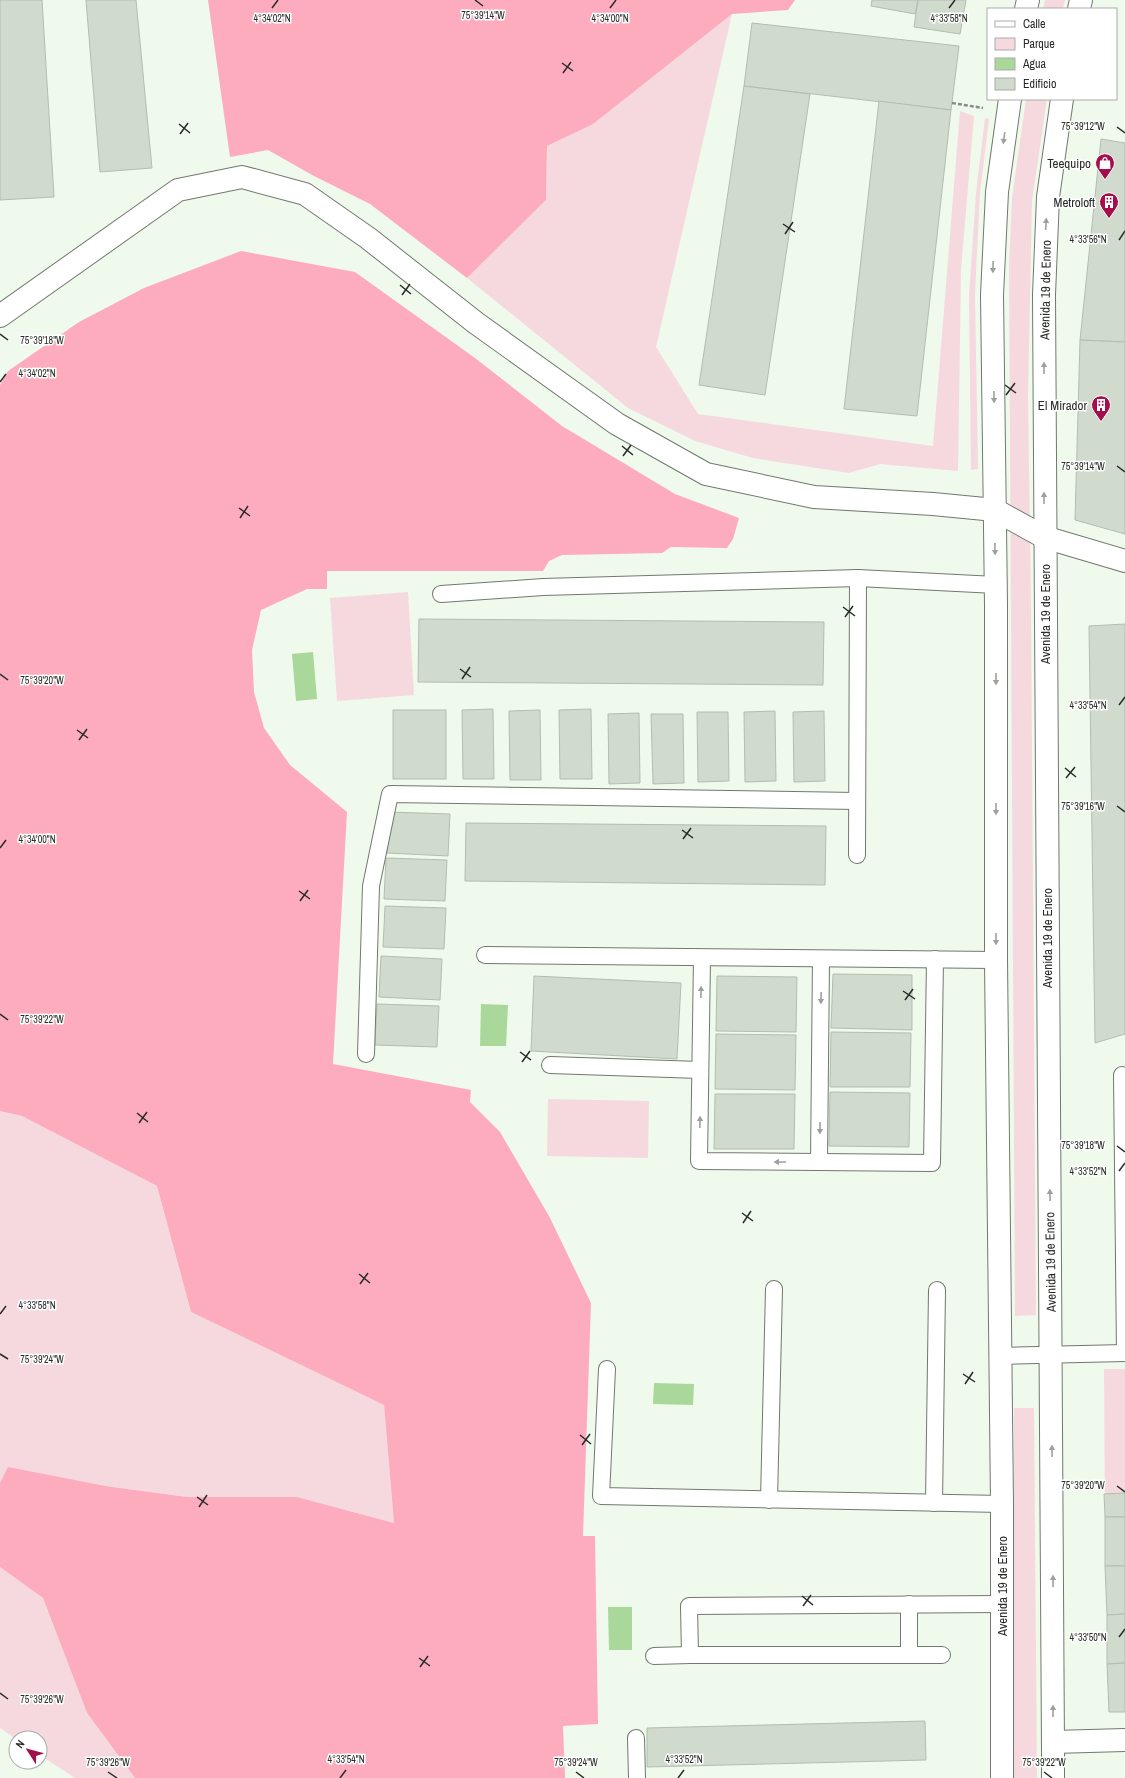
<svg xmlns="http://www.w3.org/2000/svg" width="1125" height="1778" font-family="'Archivo Narrow',sans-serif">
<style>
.green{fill:#f6d9de}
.forest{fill:#fdacbd}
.water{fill:#aad89a}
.building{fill:#d0dacd;stroke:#b3bdb0}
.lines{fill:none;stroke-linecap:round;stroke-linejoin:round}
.lane-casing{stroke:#71796e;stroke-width:18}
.street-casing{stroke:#71796e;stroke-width:24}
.primary-casing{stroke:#71796e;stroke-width:24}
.path{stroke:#878e85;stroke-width:2.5;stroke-dasharray:4 2;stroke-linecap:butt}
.lane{stroke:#fff;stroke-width:16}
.street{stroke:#fff;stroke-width:22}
.primary{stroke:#fff;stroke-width:22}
.oneway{fill:#9ea09e}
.ticks{fill:none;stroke:#282c27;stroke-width:1.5}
.labels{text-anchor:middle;stroke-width:3;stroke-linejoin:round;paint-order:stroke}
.poi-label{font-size:13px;fill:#282c27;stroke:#fff;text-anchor:end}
.street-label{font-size:13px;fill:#282c27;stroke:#fff}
.ticks-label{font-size:10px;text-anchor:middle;fill:#282c27;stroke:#fff;stroke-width:3;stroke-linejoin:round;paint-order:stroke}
</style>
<rect width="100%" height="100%" fill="#eff9ec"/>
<!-- green -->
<g class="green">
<path d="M 1045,0 L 1065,0 L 1063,9 L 1043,9 Z"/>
<path d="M 732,14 L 656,347 L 698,414 L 933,446 L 960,111 L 974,116 L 961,270 L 958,471 L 880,464 L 849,473 L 753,458 L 695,441 L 628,408 L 467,278 L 546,200 L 547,146 L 593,123 Z"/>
<path d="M 1026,99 L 1047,99 L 1032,201 L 1028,395 L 1031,605 L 1036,1315 L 1015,1316 L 1009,266 L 1012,198 Z"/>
<path d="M 985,118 L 989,119 L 980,193 L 977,251 L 975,296 L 978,469 L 971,470 L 969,296 L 976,193 Z"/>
<path d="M 408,592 L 414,695 L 337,701 L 330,598 Z"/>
<path d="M 548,1099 L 649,1101 L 648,1158 L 547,1156 Z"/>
<path d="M 0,1111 L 22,1116 L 157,1186 L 191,1312 L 384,1405 L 394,1523 L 297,1497 L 187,1497 L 105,1486 L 0,1483 Z"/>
<path d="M 1104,1369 L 1125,1369 L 1125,1517 L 1105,1517 Z"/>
<path d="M 1014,1408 L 1034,1408 L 1037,1778 L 1013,1778 Z"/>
<path d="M 0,1567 L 43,1598 L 87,1713 L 135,1778 L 75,1778 L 40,1755 L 40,1738 L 16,1739 L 0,1728 Z"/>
</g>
<!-- forest -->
<g class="forest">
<path d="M 208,0 L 795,0 L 788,10 L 732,14 L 593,124 L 547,146 L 546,200 L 467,278 L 370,204 L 314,176 L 268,150 L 230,157 Z"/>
<path d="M 241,251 L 355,272 L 475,358 L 562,426 L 675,494 L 739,518 L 733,539 L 727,548 L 671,547 L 662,553 L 562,555 L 549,561 L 543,571 L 327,571 L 327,589 L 307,589 L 261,610 L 252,650 L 254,692 L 264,728 L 290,765 L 347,812 L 333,1064 L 471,1090 L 470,1102 L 500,1132 L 549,1216 L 591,1303 L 583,1536 L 595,1536 L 598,1724 L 563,1726 L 565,1778 L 135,1778 L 87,1713 L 43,1598 L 0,1567 L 0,1483 L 8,1467 L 105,1486 L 187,1497 L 297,1497 L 394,1523 L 384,1405 L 191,1312 L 157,1186 L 22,1116 L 0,1111 L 0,385 L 8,371 L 79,322 L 144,288 Z"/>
</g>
<!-- water -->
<g class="water">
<path d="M 313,652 L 317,699 L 296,701 L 292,654 Z"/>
<path d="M 481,1004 L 508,1005 L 506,1046 L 480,1046 Z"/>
<path d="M 654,1383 L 694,1384 L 693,1405 L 653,1404 Z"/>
<path d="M 608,1607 L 632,1607 L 632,1650 L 609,1650 Z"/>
</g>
<!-- building -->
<g class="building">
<path d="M 0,0 L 42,0 L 54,197 L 0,200 Z"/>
<path d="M 86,0 L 136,0 L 152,168 L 100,172 Z"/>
<path d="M 872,0 L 918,0 L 915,14 L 871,6 Z"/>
<path d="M 918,0 L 966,0 L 960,34 L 914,27 Z"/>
<path d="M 752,23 L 959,46 L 951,110 L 744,86 Z"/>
<path d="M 744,86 L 810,94 L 765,395 L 699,385 Z"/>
<path d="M 879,101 L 951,110 L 917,416 L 844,409 Z"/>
<path d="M 1101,139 L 1125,143 L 1125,342 L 1080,340 Z"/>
<path d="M 1080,340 L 1125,342 L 1125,534 L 1075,520 Z"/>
<path d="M 419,619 L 824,622 L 823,685 L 418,682 Z"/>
<path d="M 1125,624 L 1125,1034 L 1095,1043 L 1089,626 Z"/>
<path d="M 493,709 L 494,779 L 463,779 L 462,710 Z"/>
<path d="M 591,709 L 592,779 L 560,779 L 559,710 Z"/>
<rect x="393" y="710" width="53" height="69"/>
<path d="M 540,710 L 541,780 L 510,780 L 509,711 Z"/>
<path d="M 775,711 L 776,781 L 745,782 L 744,712 Z"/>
<path d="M 824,711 L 825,781 L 794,782 L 793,712 Z"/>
<path d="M 697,712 L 728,712 L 729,781 L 698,782 Z"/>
<path d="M 639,713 L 640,783 L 609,784 L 608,714 Z"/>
<path d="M 651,714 L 683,714 L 684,783 L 653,784 Z"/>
<path d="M 389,812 L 450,814 L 448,856 L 387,853 Z"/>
<path d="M 466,823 L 826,826 L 825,885 L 465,881 Z"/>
<path d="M 386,858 L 447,860 L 445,901 L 384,899 Z"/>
<path d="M 385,906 L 446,908 L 444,949 L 383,947 Z"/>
<path d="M 381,956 L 442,959 L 440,1000 L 379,997 Z"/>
<path d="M 833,974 L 912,975 L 912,1030 L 831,1028 Z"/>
<path d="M 534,976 L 681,983 L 677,1059 L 531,1051 Z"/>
<path d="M 717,976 L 797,977 L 796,1032 L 716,1031 Z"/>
<path d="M 377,1004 L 439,1006 L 437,1047 L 375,1045 Z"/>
<path d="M 831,1032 L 911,1033 L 910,1087 L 830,1087 Z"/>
<path d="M 716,1034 L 796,1035 L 795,1090 L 715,1089 Z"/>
<path d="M 830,1092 L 910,1093 L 909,1147 L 829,1146 Z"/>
<path d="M 715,1094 L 795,1094 L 794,1149 L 714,1149 Z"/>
<path d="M 1125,1493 L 1125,1517 L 1105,1517 L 1104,1494 Z"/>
<rect x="1105" y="1517" width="20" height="49"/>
<path d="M 1105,1566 L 1125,1566 L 1125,1614 L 1107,1615 Z"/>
<path d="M 1125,1614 L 1125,1663 L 1107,1664 L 1107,1615 Z"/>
<path d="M 1125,1663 L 1125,1712 L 1109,1712 L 1107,1664 Z"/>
<path d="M 925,1721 L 926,1760 L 647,1767 L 647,1728 Z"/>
</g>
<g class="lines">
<defs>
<g id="lane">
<path d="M 441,594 L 543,587 L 858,578 L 996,585"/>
<path d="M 857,855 L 858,578"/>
<path d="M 485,955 L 996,960"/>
<path d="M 702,958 L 699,1161 L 932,1163 L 935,959"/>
<path d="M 366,1054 L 371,886 L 390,794 L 857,801"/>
<path d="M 550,1065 L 700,1070"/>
<path d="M 1122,1075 L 1125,1353"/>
<path d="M 819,1162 L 821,959"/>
<path d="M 1000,1356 L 1125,1353"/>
<path d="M 607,1369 L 601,1496 L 1002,1504"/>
<path d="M 769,1500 L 774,1289"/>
<path d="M 934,1503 L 937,1290"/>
<path d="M 909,1654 L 909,1604"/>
<path d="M 942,1655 L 690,1655 L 689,1606 L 1002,1604"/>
<path d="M 654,1656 L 690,1655"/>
<path d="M 636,1738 L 637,1778"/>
</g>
<g id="street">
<path d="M 0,316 L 178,190 L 242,177 L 305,194 L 368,238 L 476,323 L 617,424 L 706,474 L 814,497 L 933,504 L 995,510 L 1044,537 L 1125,561"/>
<path d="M 1053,1742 L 1125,1740"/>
</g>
<g id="primary">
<path d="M 1026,9 L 1028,0"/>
<path d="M 1079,9 L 1081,0"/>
<path d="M 1002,1778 L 1002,1504 L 996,960 L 996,604 L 992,295 L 997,192 L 1010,99"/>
<path d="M 1053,1778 C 1054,1284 1044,790 1044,295 L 1048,197 L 1062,99"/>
</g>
</defs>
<!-- lane casing -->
<use href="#lane" class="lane-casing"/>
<!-- street casing -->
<use href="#street" class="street-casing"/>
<!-- primary casing -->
<use href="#primary" class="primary-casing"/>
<!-- path -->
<path class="path" d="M 952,103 L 983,108"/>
<!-- lane -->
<use href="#lane" class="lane"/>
<!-- street -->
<use href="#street" class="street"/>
<!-- primary -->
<use href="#primary" class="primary"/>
</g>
<!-- one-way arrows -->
<defs><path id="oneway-solid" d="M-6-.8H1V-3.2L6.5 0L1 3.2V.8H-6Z"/></defs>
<g class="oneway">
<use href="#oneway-solid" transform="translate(1004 138) rotate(98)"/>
<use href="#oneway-solid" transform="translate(1046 224) rotate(-87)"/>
<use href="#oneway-solid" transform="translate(993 267) rotate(91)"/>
<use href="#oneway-solid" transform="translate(1044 368) rotate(-90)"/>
<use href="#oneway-solid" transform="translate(994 397) rotate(89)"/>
<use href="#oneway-solid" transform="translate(1044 498) rotate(-90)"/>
<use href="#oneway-solid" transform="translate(995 549) rotate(89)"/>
<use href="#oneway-solid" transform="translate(996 679) rotate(90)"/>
<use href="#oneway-solid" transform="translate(996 809) rotate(90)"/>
<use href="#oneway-solid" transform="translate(996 939) rotate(90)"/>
<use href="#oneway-solid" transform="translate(701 992) rotate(-89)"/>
<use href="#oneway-solid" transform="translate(821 998) rotate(91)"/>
<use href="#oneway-solid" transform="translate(700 1122) rotate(-89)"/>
<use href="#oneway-solid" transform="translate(820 1128) rotate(91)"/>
<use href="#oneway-solid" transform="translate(780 1162) rotate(-180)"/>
<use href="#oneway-solid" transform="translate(1050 1195) rotate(-91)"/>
<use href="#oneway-solid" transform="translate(1052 1451) rotate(-91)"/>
<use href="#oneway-solid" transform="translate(1053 1581) rotate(-90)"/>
<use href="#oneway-solid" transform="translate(1053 1711) rotate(-90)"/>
</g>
<!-- ticks -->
<path class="ticks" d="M 475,0 L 483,6M 272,8 L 278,0M 610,8 L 616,0M 949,8 L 955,0M 562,63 L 573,71M 563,73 L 571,62M 179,124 L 190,133M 1117,127 L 1125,133M 180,134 L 188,123M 783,224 L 795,232M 785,234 L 793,222M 1119,240 L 1125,231M 400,285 L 411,294M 402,295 L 410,284M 0,334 L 8,340M 0,382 L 6,374M 1005,385 L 1016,393M 1006,395 L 1015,383M 622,446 L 633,455M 623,456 L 631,445M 1117,466 L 1125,472M 239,508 L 250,516M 240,518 L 248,506M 843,607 L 855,616M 845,617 L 853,606M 460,669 L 471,677M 0,674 L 8,680M 462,679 L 470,667M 1119,705 L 1125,697M 77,730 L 88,738M 79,740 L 87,729M 1065,768 L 1076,777M 1066,778 L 1075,767M 1117,806 L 1125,812M 682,830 L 693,838M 683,839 L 691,828M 0,848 L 6,840M 299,891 L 310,899M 300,901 L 308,890M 903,991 L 915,999M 905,1000 L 913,989M 0,1014 L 8,1020M 520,1052 L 531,1060M 522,1062 L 530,1051M 137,1113 L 148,1122M 139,1123 L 147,1112M 1117,1146 L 1125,1152M 1119,1171 L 1125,1163M 742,1213 L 753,1221M 743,1223 L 751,1211M 359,1274 L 370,1283M 360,1284 L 368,1273M 0,1314 L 6,1306M 0,1354 L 8,1359M 963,1374 L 975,1382M 965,1384 L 973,1372M 580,1435 L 591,1444M 582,1445 L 590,1434M 1117,1486 L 1125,1492M 197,1497 L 208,1505M 199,1507 L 207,1495M 802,1596 L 813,1605M 803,1606 L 811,1595M 1119,1637 L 1125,1629M 419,1658 L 430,1666M 420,1667 L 428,1656M 0,1693 L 8,1699M 108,1772 L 117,1778M 576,1772 L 584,1778M 1044,1772 L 1052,1778M 340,1778 L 346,1770M 678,1778 L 684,1770"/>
<!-- icons -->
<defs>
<symbol id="shop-pin" viewBox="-11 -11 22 30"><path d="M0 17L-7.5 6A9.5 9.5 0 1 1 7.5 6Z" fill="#a40e4a" stroke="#fff"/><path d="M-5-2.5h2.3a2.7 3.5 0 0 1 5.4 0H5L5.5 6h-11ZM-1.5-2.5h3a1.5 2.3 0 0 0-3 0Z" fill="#fff"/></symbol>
<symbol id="building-pin" viewBox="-11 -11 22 30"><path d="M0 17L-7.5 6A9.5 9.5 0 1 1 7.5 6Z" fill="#a40e4a" stroke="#fff"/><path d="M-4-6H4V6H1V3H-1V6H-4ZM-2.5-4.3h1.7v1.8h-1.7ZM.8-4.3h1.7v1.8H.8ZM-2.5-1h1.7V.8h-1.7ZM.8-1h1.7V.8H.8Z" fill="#fff"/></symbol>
</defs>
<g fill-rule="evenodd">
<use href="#shop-pin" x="1094" y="152" width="22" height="30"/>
<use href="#building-pin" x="1098" y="191" width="22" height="30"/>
<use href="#building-pin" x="1090" y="394" width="22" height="30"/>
</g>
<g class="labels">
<!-- poi labels -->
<g class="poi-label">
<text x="1091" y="168">Teequipo</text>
<text x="1095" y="207">Metroloft</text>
<text x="1087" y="410">El Mirador</text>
</g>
<!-- street labels -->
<g class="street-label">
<text transform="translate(1045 290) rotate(-89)" y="5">Avenida 19 de Enero</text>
<text transform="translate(1045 614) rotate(-90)" y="5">Avenida 19 de Enero</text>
<text transform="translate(1047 938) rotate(-90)" y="5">Avenida 19 de Enero</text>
<text transform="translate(1050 1262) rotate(-91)" y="5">Avenida 19 de Enero</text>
<text transform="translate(1002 1586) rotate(-90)" y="5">Avenida 19 de Enero</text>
</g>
</g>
<g class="ticks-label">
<text x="483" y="19">75°39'14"W</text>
<text x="610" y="22">4°34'00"N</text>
<text x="272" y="22">4°34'02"N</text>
<text x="949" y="22">4°33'58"N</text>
<text x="1083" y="130">75°39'12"W</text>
<text x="1088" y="243">4°33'56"N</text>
<text x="42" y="344">75°39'18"W</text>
<text x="37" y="377">4°34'02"N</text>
<text x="1083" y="470">75°39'14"W</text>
<text x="42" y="684">75°39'20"W</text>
<text x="1088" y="709">4°33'54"N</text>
<text x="1083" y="810">75°39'16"W</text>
<text x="37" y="843">4°34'00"N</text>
<text x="42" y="1023">75°39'22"W</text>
<text x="1083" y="1149">75°39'18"W</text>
<text x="1088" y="1175">4°33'52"N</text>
<text x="37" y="1309">4°33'58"N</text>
<text x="42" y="1363">75°39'24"W</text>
<text x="1083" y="1489">75°39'20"W</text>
<text x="1088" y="1641">4°33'50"N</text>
<text x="42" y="1703">75°39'26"W</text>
<text x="346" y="1763">4°33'54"N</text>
<text x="684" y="1763">4°33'52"N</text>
<text x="108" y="1766">75°39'26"W</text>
<text x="576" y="1766">75°39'24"W</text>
<text x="1044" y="1766">75°39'22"W</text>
</g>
<!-- legend -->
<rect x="987" y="8" width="130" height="92" fill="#ffffff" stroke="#a9aba9"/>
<rect x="995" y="21" width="20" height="6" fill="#ffffff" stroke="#a9aba9"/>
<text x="1023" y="28" font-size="12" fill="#282c27">Calle</text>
<rect x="995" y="38" width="20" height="12" fill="#f6d9de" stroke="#a9aba9"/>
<text x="1023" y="48" font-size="12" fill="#282c27">Parque</text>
<rect x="995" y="58" width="20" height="12" fill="#aad89a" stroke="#a9aba9"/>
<text x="1023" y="68" font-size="12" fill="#282c27">Agua</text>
<rect x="995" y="78" width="20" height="12" fill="#d0dacd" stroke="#a9aba9"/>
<text x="1023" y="88" font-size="12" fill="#282c27">Edificio</text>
<!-- north arrow -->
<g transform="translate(28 1750) rotate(306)"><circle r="19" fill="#ffffff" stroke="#a9aba9"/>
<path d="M0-3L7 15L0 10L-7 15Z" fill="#a40e4a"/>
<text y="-6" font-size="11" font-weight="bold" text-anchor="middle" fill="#282c27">N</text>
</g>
</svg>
